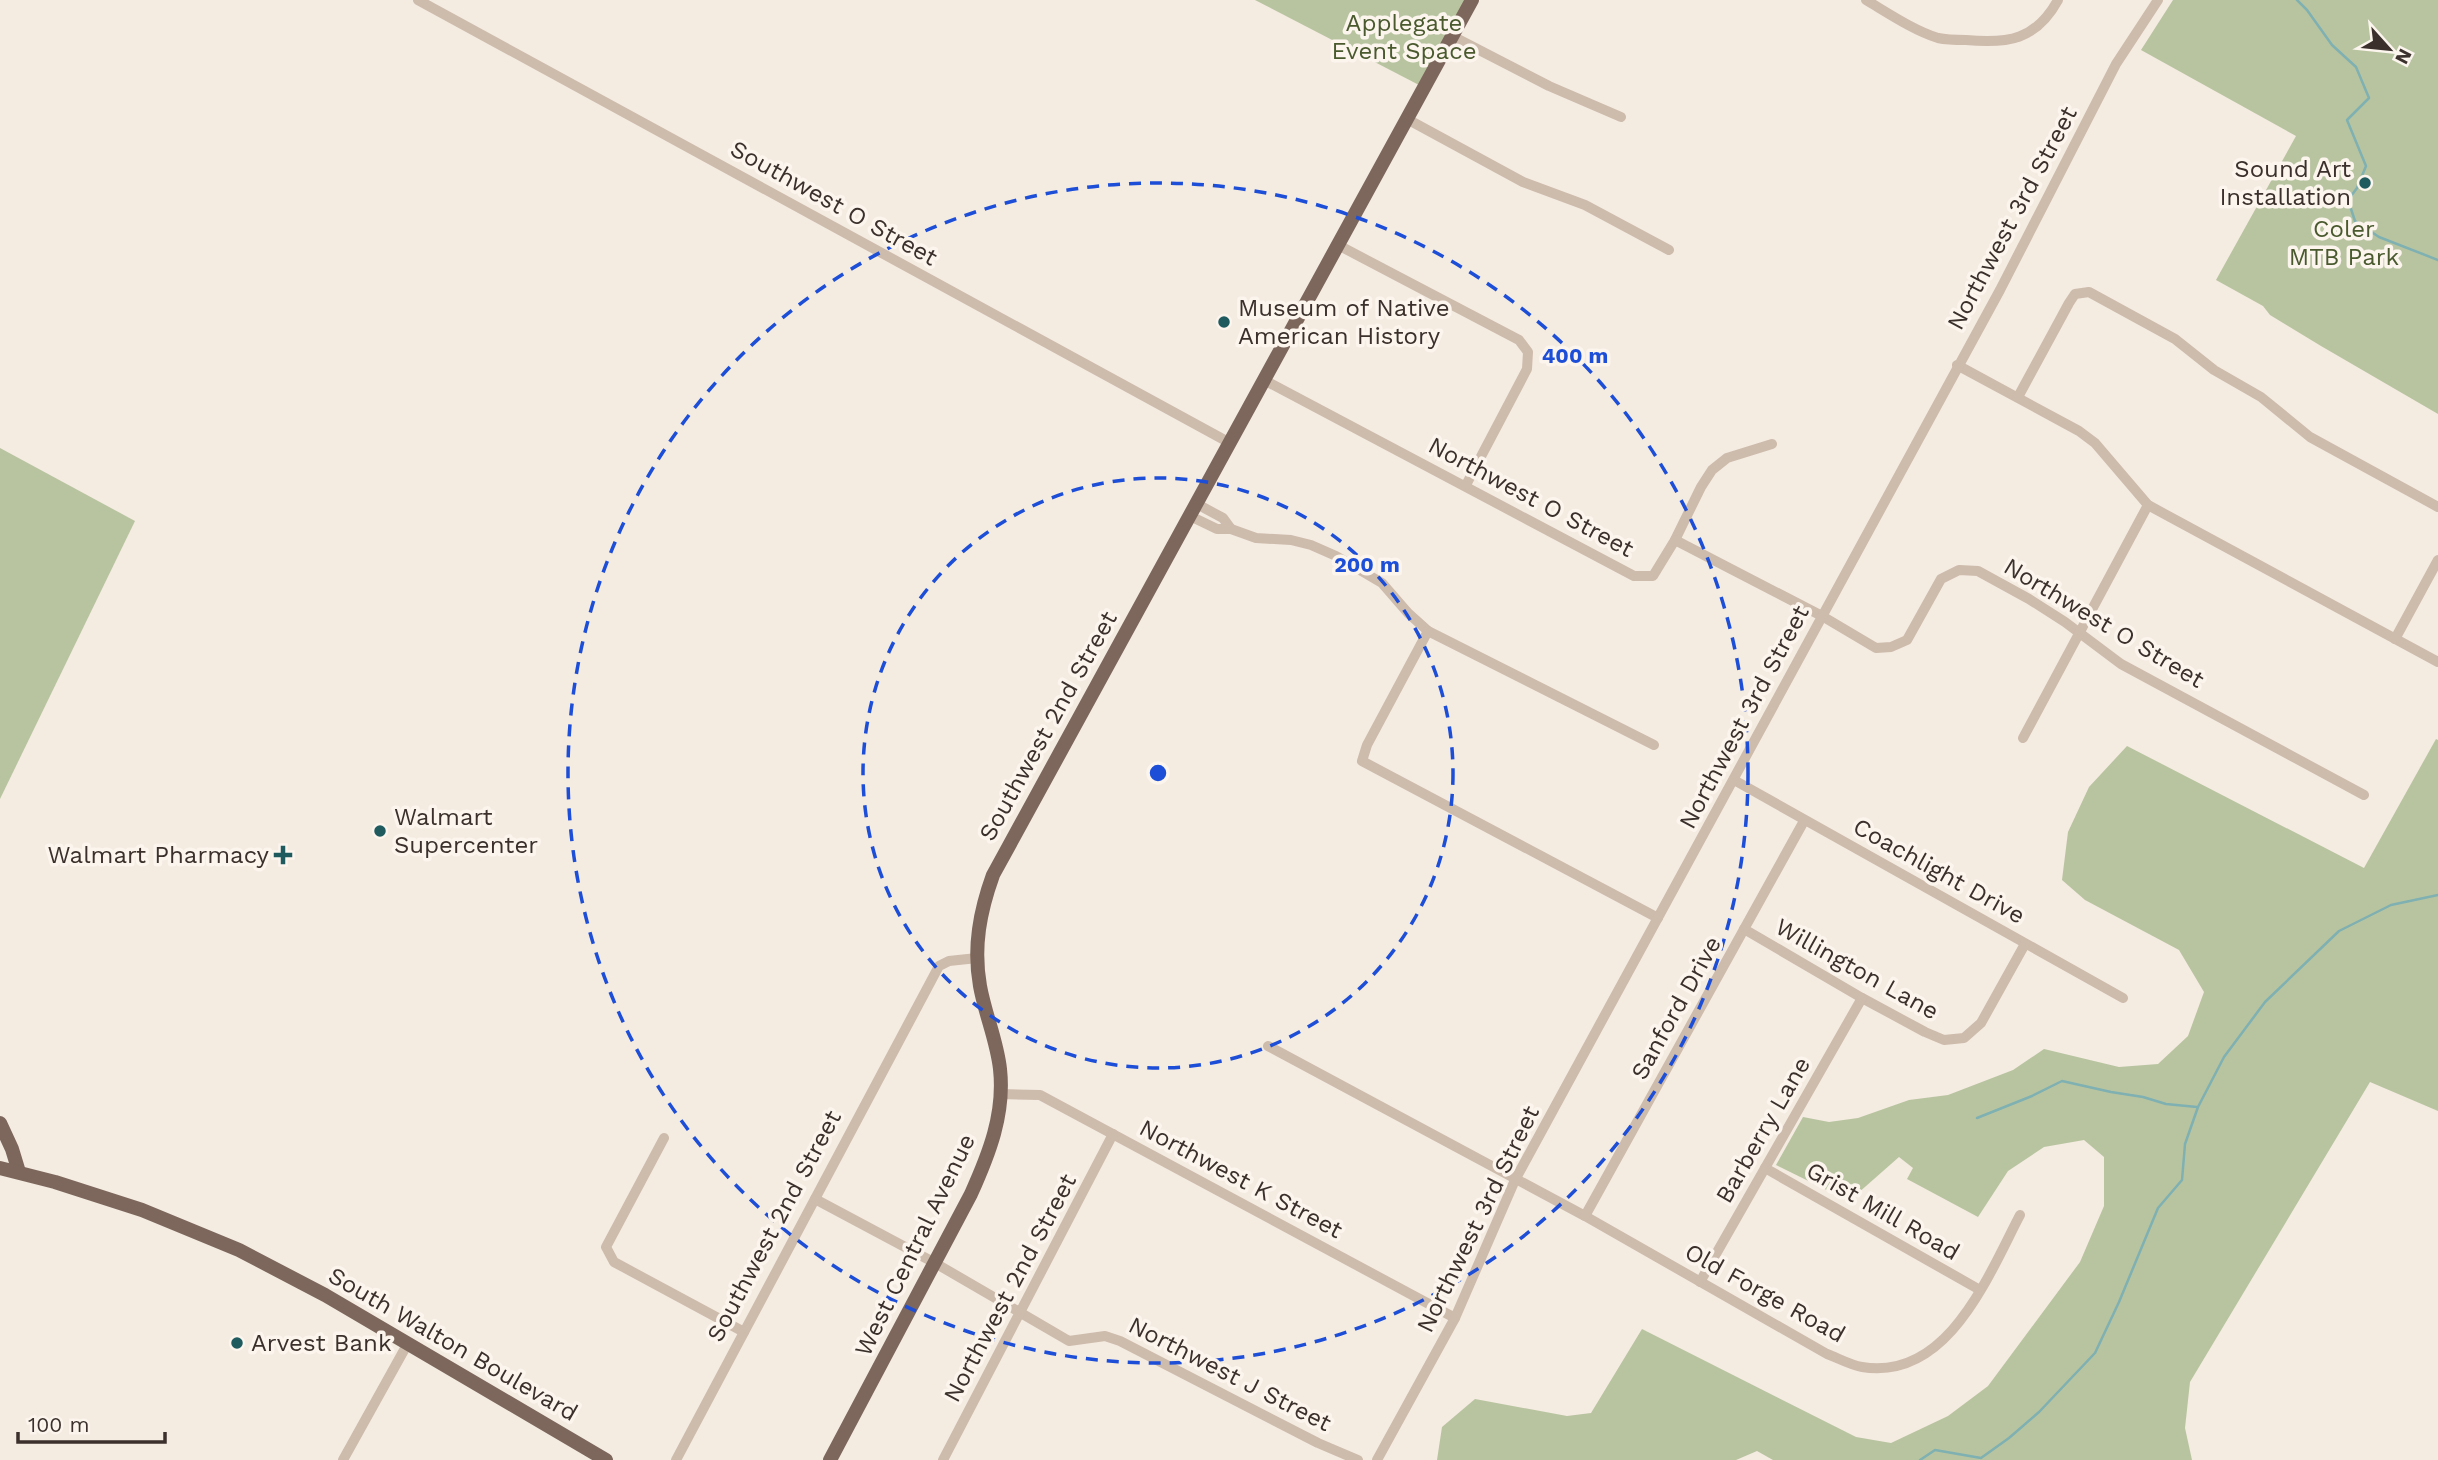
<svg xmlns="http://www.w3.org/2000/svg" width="2438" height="1460" font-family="'Work Sans',sans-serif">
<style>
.green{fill:#b8c4a0}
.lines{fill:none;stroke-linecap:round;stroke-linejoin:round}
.stream{stroke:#7fb0b2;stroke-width:2.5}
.minor{stroke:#cdbbac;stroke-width:10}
.major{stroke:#7d675c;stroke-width:14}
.ring{fill:none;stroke:#1d4ed8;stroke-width:3.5;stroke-dasharray:12 9}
.poi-dot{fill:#1f5a5e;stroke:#fbf5ee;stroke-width:2.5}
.labels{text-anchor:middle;stroke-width:7;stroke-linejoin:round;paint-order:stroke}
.park-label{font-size:24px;fill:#4a5a2e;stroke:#fbf5ee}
.poi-label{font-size:24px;fill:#3b302b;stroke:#fbf5ee;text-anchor:start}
.street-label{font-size:24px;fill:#3b302b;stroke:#fbf5ee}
.centre{fill:#1d4ed8;stroke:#fbf5ee;stroke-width:3.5}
.ring-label{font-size:21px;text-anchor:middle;font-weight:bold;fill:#1d4ed8;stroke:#fbf5ee;stroke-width:7;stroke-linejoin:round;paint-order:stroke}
</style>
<rect width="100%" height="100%" fill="#f4ebe1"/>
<!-- green -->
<g class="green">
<path d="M 1255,0 L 1466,0 L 1419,85 Z"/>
<path d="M 2173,0 L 2438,0 L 2438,414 L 2321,346 L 2270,315 L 2263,306 L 2216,280 L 2296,136 L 2141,50 Z"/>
<path d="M 0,448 L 135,521 L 0,799 Z"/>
<path d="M 2436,739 L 2438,740 L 2438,1111 L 2370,1082 L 2190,1382 L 2185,1428 L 2192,1460 L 1773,1460 L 1757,1451 L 1736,1460 L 1437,1460 L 1442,1427 L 1475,1399 L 1567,1416 L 1591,1413 L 1642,1329 L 1856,1437 L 1891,1443 L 1948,1416 L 1988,1386 L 2080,1262 L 2104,1206 L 2104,1157 L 2084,1140 L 2044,1147 L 2008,1171 L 1978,1217 L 1907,1179 L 1913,1168 L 1899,1157 L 1849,1201 L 1776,1165 L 1803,1117 L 1829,1122 L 1858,1118 L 1909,1100 L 1948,1095 L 2013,1070 L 2044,1049 L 2119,1067 L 2158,1064 L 2188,1036 L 2204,992 L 2179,950 L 2085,900 L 2062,880 L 2068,832 L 2089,787 L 2127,746 L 2364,868 Z"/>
</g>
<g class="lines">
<!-- stream -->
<g class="stream">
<path d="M 2297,0 L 2307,10 L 2332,45 L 2356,67 L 2369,98 L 2347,120 L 2366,166 L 2357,188 L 2348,200 L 2355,221 L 2379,237 L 2438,260"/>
<path d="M 1977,1118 L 2032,1096 L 2062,1081 L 2111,1092 L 2143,1097 L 2166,1104 L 2197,1107"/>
<path d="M 1920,1460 L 1935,1450 L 1981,1458 L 2009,1438 L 2039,1412 L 2095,1353 L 2119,1302 L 2158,1208 L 2182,1180 L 2185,1144 L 2198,1107 L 2224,1057 L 2265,1002 L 2339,931 L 2391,905 L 2438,895"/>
</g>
<!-- minor -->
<g class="minor">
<path d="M 418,0 L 1230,443"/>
<path d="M 1866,0 C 1888,13 1913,30 1938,38 C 1947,40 1957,40 1966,40 C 2008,44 2036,40 2058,0"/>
<path d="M 1452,36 L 1549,86 L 1621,117"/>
<path d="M 1407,119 L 1523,182 L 1585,205 L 1669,250"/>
<path d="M 1338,245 L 1519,340 L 1528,352 L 1527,369 L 1466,485"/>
<path d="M 1957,365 L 2079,431 L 2095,443 L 2148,505 L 2438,662"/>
<path d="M 1264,380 L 1634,576 L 1653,576 L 1675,540 L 1701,487 L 1712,470 L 1727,458 L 1772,444"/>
<path d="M 2018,397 L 2069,303 L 2075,294 L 2089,292 L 2175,339 L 2214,370 L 2261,397 L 2310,437 L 2438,507"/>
<path d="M 1197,504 L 1223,518 L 1231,529"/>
<path d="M 1190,516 L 1217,529 L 1231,529 L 1256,538 L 1291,540 L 1311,545 L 1336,556 L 1382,583 L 1408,613 L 1428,631 L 1654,745"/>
<path d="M 1675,540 L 1822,616 L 1876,648 L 1891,647 L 1907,640 L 1941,579 L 1959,570 L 1978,571 L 2029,599 L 2065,622 L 2121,664 L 2364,795"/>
<path d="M 1428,631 L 1367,745 L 1362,761 L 1658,918"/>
<path d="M 2395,639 L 2438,560"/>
<path d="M 2023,738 L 2148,505"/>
<path d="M 1734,780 L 2123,998"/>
<path d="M 1744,929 L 1862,998 L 1925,1032 L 1944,1040 L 1964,1038 L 1981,1023 L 2025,944"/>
<path d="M 1268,1046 L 1585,1216 L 1827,1354 C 1838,1358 1850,1365 1862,1367 C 1948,1381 1988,1276 2020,1215"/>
<path d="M 1001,1094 L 1040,1095 L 1455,1318"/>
<path d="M 664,1138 L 606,1247 L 614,1262 L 744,1332"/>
<path d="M 1765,1168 L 1980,1290"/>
<path d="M 815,1199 L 935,1263 L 1069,1341 L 1105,1336 L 1120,1341 L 1318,1443 L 1358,1460"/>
<path d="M 1585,1216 L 1804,821"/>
<path d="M 1700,1282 L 1862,998"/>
<path d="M 343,1460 L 408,1343"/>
<path d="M 676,1460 L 939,966 L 949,961 L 977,958"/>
<path d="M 943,1460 L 1113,1134"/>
<path d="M 1377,1460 L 1455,1318 L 1515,1180 L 2000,290 L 2116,64 L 2158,0"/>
</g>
<!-- major -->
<g class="major">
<path d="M 0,1123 L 12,1149 L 19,1172"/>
<path d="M 0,1168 L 55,1182 L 142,1210 L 239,1250 L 325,1295 L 606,1460"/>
<path d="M 830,1460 L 971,1194 C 989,1154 1005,1114 1000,1069 C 997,1041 985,1014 980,986 C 973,947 980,911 993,875 L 1472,0"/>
</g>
</g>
<!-- distance rings -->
<g class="ring">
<circle cx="1158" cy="773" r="295"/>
<circle cx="1158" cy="773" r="590"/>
</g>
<!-- markers -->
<g class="poi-dot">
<circle cx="2365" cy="183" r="7"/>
<circle cx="1224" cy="322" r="7"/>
<circle cx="380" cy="831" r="7"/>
<path d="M279.5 844.5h7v7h7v7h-7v7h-7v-7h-7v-7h7z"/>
<circle cx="237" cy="1343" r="7"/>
</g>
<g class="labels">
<!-- park labels -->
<g class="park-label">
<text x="1404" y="31">Applegate<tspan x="1404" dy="28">Event Space</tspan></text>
<text x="2344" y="237">Coler<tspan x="2344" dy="28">MTB Park</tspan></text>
</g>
<!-- poi labels -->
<g class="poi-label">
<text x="2351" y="177" text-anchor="end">Sound Art<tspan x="2351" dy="28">Installation</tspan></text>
<text x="1238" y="316">Museum of Native<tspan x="1238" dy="28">American History</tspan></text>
<text x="394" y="825">Walmart<tspan x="394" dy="28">Supercenter</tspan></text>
<text x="269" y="863" text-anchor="end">Walmart Pharmacy</text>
<text x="251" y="1351">Arvest Bank</text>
</g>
<!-- street labels -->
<g class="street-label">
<text transform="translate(834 203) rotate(29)" y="8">Southwest O Street</text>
<text transform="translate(2012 218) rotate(-62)" y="8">Northwest 3rd Street</text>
<text transform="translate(1531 497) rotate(28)" y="8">Northwest O Street</text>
<text transform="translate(2104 623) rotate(31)" y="8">Northwest O Street</text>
<text transform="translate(1744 717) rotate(-62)" y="8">Northwest 3rd Street</text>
<text transform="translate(1048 726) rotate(-61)" y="8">Southwest 2nd Street</text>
<text transform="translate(1939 871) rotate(29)" y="8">Coachlight Drive</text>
<text transform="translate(1857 969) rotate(29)" y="8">Willington Lane</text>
<text transform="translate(1676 1008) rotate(-61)" y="8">Sanford Drive</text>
<text transform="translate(1763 1130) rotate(-60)" y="8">Barberry Lane</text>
<text transform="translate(1241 1179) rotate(28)" y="8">Northwest K Street</text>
<text transform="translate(1883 1211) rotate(30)" y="8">Grist Mill Road</text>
<text transform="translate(1478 1219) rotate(-64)" y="8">Northwest 3rd Street</text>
<text transform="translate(774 1226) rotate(-62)" y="8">Southwest 2nd Street</text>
<text transform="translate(915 1245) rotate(-64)" y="8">West Central Avenue</text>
<text transform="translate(1010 1288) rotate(-62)" y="8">Northwest 2nd Street</text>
<text transform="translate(1765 1293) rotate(29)" y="8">Old Forge Road</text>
<text transform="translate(453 1344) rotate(30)" y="8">South Walton Boulevard</text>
<text transform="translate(1230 1374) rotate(27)" y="8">Northwest J Street</text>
</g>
</g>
<circle cx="1158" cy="773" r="10" class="centre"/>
<g class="ring-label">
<text x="1575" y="363">400 m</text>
<text x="1367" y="572">200 m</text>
</g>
<!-- north arrow -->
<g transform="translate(2389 49) rotate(117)" stroke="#fbf5ee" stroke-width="5" paint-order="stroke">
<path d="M0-5L12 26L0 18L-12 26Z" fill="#3b302b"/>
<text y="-10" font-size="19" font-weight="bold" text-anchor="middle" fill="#3b302b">N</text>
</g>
<!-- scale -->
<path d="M18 1432v10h147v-10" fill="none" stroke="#3b302b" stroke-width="3.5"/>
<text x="28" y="1432" font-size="21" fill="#3b302b" stroke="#fbf5ee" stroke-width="5" paint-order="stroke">100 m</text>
</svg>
